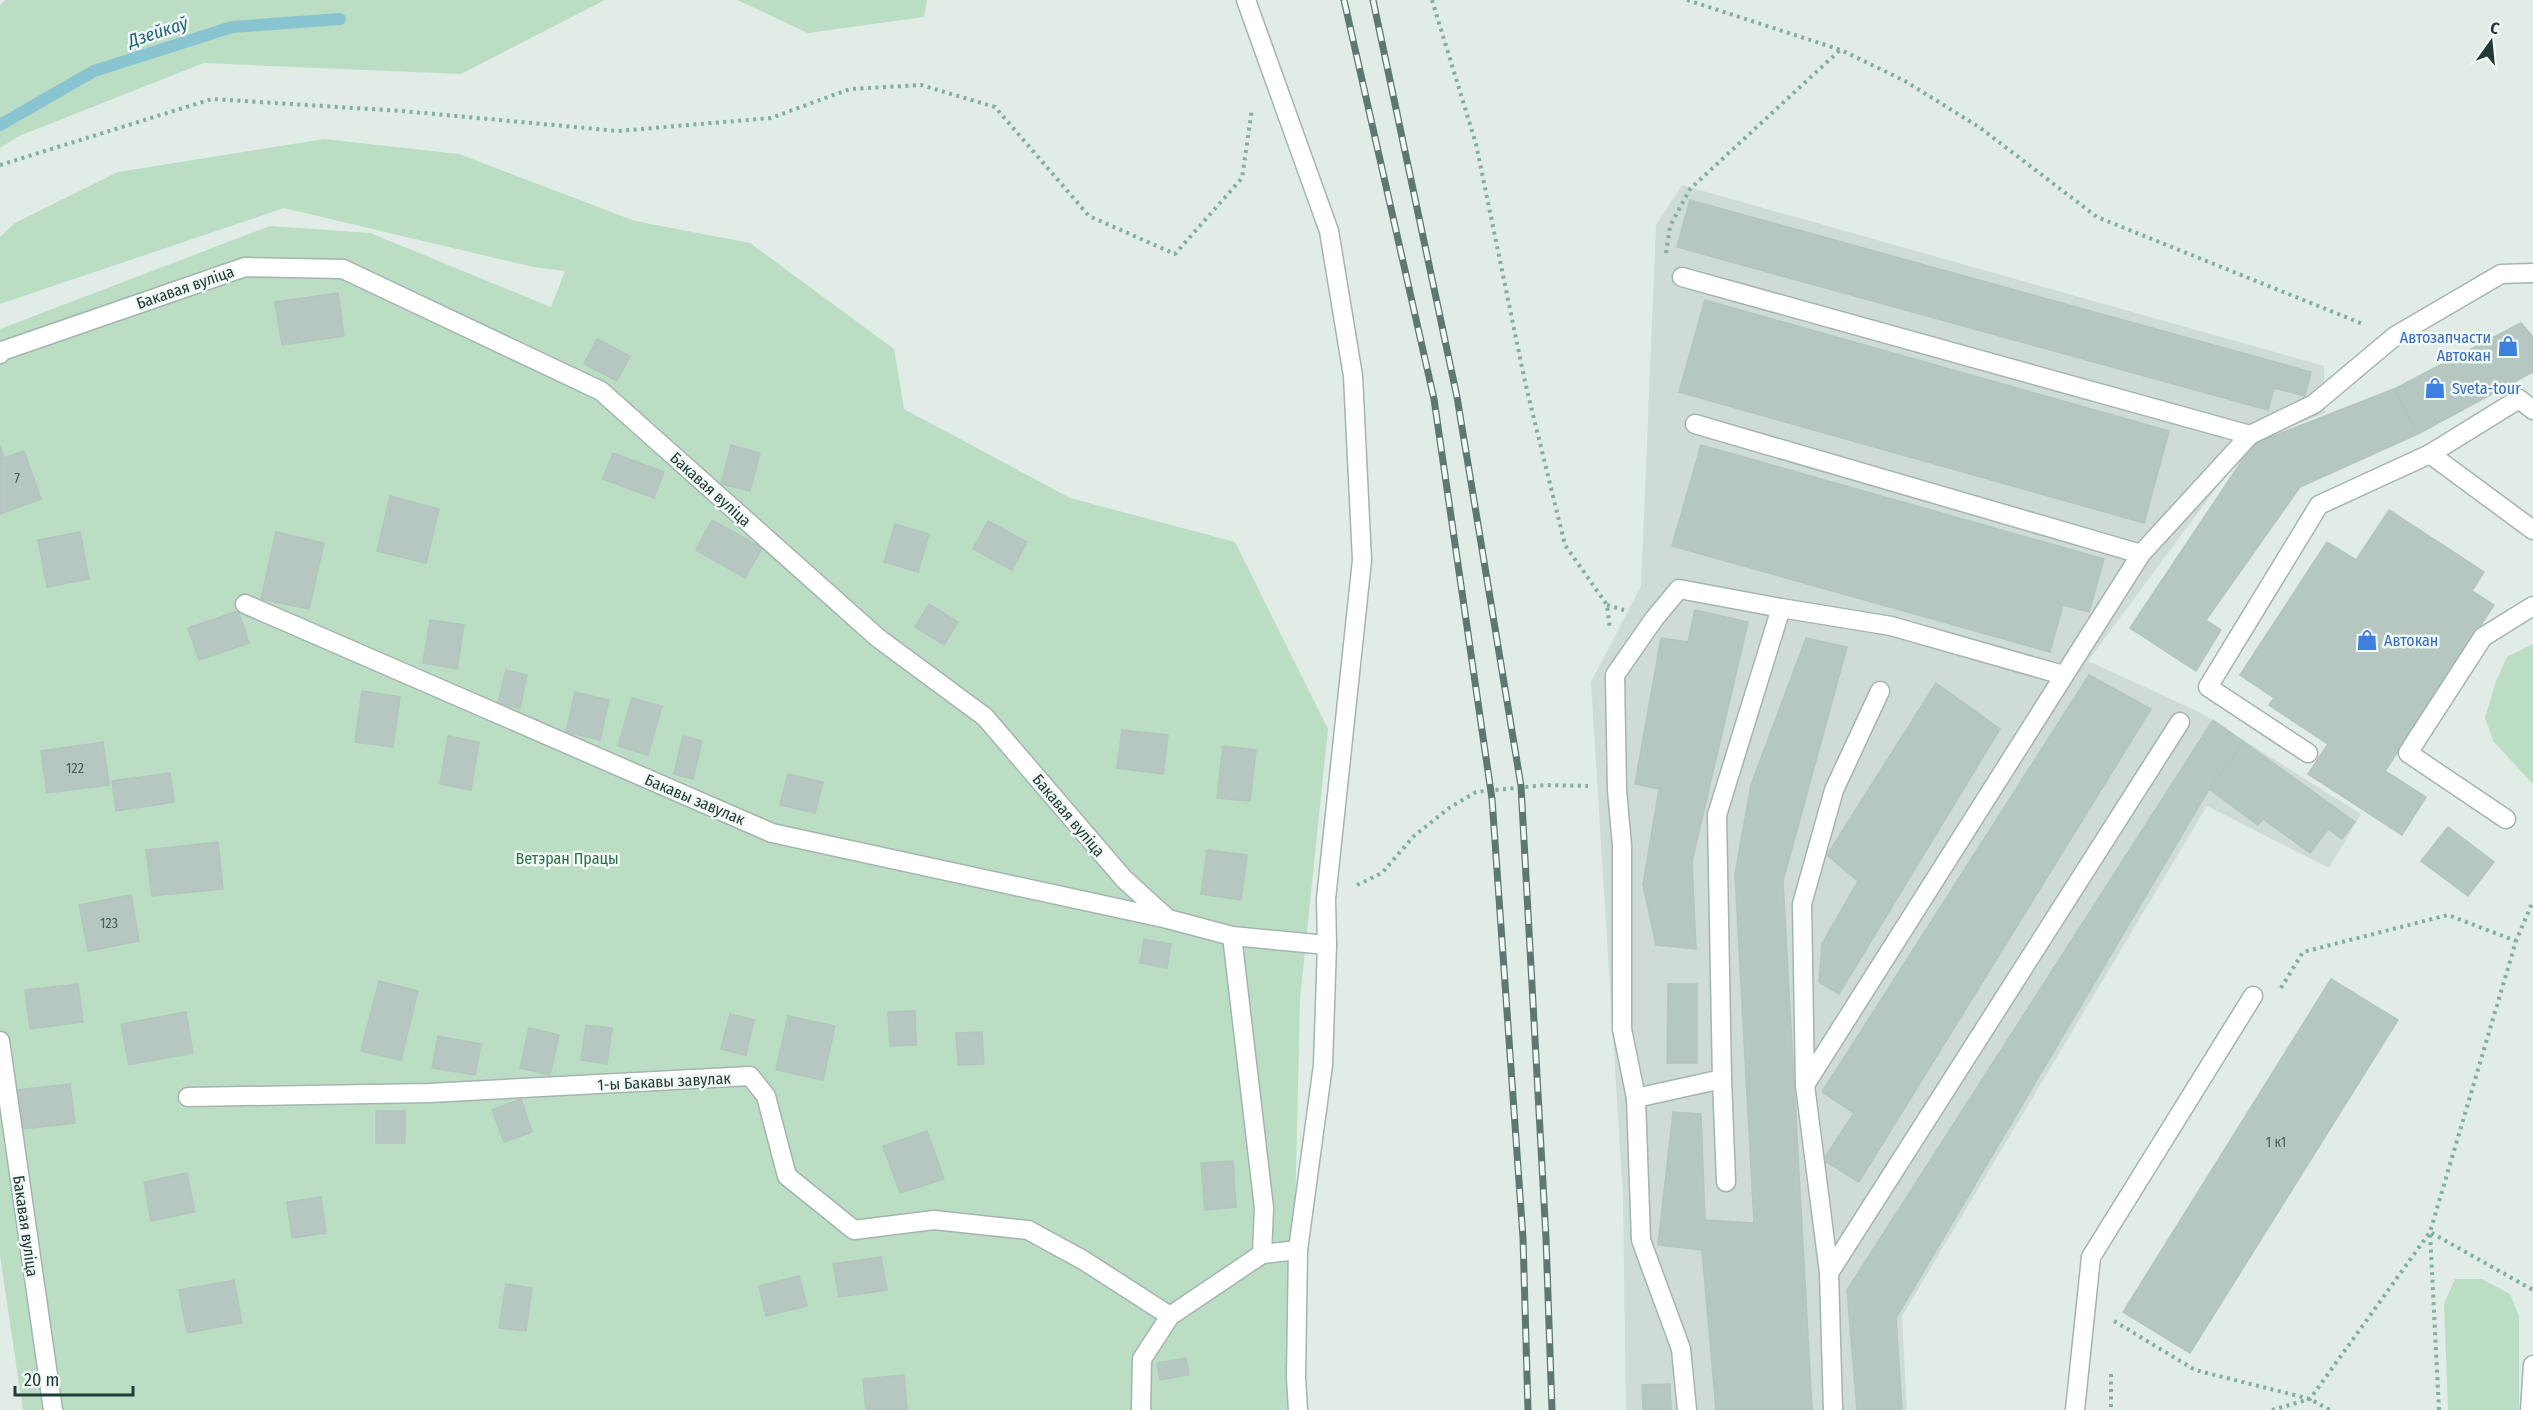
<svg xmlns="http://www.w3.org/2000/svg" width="2533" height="1410" font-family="'Fira Sans Condensed',sans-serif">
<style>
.built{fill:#cfdbd6}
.green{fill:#baddc4}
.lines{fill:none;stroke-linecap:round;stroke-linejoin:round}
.stream{stroke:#89c5d1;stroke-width:12}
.building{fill:#b6c6c0;stroke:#b3c5be;stroke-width:1.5}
.service-casing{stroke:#a4b4ae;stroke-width:21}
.minor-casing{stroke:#a4b4ae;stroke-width:21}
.path{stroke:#81afa2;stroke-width:4;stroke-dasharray:3 4.5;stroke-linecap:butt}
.service{stroke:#fff;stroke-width:18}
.minor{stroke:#fff;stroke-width:18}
.rail-casing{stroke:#5c7871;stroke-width:7}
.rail{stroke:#f1f8f5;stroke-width:4.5;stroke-dasharray:14;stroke-linecap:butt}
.labels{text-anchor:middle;stroke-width:5;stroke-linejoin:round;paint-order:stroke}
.number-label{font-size:14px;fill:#465e58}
.street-label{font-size:16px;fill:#213c36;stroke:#f1f8f5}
.shop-label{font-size:16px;fill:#366cbe;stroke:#f1f8f5;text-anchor:start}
.park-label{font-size:16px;fill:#2b7348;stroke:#f1f8f5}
.water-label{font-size:18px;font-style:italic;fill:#1b6778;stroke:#f1f8f5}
</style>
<rect width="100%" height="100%" fill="#e1ece7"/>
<!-- built -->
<path class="built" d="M 1682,185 L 2324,366 L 2325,413 L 2251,441 L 2088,661 L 2197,711 L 2361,814 L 2329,868 L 2207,806 L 1902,1316 L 1907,1410 L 1626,1410 L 1623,1198 L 1591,682 L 1641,586 L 1656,225 Z"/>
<!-- green -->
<g class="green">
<path d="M 5,0 L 605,0 L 461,74 L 204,63 L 19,136 L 0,148 L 0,6 Z"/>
<path d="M 737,0 L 927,0 L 924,17 L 808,33 Z"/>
<path d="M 324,139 L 459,154 L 635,221 L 750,243 L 894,349 L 904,409 L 1070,498 L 1235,542 L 1328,729 L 1300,999 L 1295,1213 L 1295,1410 L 23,1410 L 0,1256 L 0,329 L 270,226 L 370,233 L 551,307 L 565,271 L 533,267 L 284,208 L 0,304 L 0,237 L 15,223 L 118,172 Z"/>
<path d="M 2533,644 L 2533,784 L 2494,742 L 2485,718 L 2495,684 L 2507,657 Z"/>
<path d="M 2455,1279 L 2482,1279 L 2510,1294 L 2519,1316 L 2519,1410 L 2448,1410 L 2444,1304 Z"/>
</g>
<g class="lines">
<!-- stream -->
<path class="stream" d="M 0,125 L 94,71 L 232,27 L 340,19"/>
</g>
<!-- building -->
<g class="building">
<path d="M 1690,200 L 2311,372 L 2305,396 L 2274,388 L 2268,410 L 1677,247 Z"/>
<path d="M 338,293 L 344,336 L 282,345 L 275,302 Z"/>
<path d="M 1705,300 L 2169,431 L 2144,523 L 1679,392 Z"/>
<path d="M 2521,323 L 2533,337 L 2533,372 L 2418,434 L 2394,389 Z"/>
<path d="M 597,339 L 630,356 L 617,381 L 584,364 Z"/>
<path d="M 2394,389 L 2418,434 L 2300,487 L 2206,620 L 2221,630 L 2196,671 L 2130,628 L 2253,444 Z"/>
<path d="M 731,445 L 760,453 L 750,491 L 721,484 Z"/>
<path d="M 1701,445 L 2104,559 L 2089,612 L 2063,605 L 2050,652 L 1672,546 Z"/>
<path d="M 0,446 L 4,458 L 24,451 L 41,499 L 0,514 Z"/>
<path d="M 613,453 L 664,472 L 654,498 L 603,479 Z"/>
<path d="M 390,496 L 439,509 L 426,563 L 377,551 Z"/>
<path d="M 2389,510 L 2484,572 L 2472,591 L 2494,605 L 2385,771 L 2426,797 L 2402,835 L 2308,774 L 2328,744 L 2269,705 L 2274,698 L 2240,675 L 2327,542 L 2356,560 Z"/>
<path d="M 712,520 L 762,548 L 745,578 L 696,550 Z"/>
<path d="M 988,521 L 1027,542 L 1012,570 L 973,549 Z"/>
<path d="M 895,524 L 929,534 L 918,572 L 884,562 Z"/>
<path d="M 80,532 L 89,579 L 47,587 L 38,540 Z"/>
<path d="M 276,532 L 324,543 L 309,609 L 261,599 Z"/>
<path d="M 929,604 L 958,622 L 944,645 L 915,627 Z"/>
<path d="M 1695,610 L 1748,622 L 1692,862 L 1696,949 L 1656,945 L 1643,885 L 1659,789 L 1635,784 L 1661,638 L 1688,642 Z"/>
<path d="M 238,611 L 249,643 L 199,660 L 188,628 Z"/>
<path d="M 430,620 L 464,625 L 457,669 L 423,663 Z"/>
<path d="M 1806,638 L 1847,647 L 1783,881 L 1812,1410 L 1716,1410 L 1702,1250 L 1658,1245 L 1673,1112 L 1701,1114 L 1705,1220 L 1754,1223 L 1735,874 L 1751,785 Z"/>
<path d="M 506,670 L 527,675 L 520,708 L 498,703 Z"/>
<path d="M 2089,675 L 2151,709 L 1859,1182 L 1823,1160 L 1854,1113 L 1822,1092 Z"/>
<path d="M 1936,683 L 2000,729 L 1839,994 L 1819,982 L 1822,944 L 1858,881 L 1827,855 Z"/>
<path d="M 362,691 L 400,697 L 393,747 L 355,742 Z"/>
<path d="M 575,692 L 609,700 L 600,740 L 566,732 Z"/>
<path d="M 632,698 L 662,706 L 648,755 L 618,746 Z"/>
<path d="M 2213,720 L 2244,742 L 2209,789 L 1896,1318 L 1902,1410 L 1857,1410 L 1847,1290 Z"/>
<path d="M 1122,730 L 1168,735 L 1163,774 L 1117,768 Z"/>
<path d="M 448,736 L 479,742 L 471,790 L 440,784 Z"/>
<path d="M 683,736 L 702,741 L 693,779 L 674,774 Z"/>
<path d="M 103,742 L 109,785 L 47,793 L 41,751 Z"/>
<path d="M 2244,742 L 2355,822 L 2342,839 L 2328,829 L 2310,853 L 2263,819 L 2258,825 L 2209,789 Z"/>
<path d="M 1223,746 L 1256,750 L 1250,801 L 1217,798 Z"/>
<path d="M 170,773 L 174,802 L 116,811 L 112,781 Z"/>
<path d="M 788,774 L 823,782 L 815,813 L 780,805 Z"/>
<path d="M 2448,827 L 2494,862 L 2468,896 L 2421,861 Z"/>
<path d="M 218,842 L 223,889 L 152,896 L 146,850 Z"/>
<path d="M 1207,850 L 1247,855 L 1241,900 L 1201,894 Z"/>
<path d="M 131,895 L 139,941 L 88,951 L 79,905 Z"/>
<path d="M 1144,939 L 1171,944 L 1167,968 L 1140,963 Z"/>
<path d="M 2331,979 L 2398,1020 L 2190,1353 L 2123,1312 Z"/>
<path d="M 379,981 L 418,991 L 401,1060 L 361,1051 Z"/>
<path d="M 78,984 L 83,1022 L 30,1029 L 25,990 Z"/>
<path d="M 1668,984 L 1697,984 L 1697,1063 L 1667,1063 Z"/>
<path d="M 915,1011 L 916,1045 L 890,1046 L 888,1012 Z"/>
<path d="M 186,1012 L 193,1053 L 129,1065 L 121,1024 Z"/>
<path d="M 730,1014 L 754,1020 L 746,1055 L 721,1049 Z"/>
<path d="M 788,1016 L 835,1026 L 823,1080 L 776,1070 Z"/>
<path d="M 586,1025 L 612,1028 L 607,1064 L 581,1060 Z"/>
<path d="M 529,1028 L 559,1035 L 550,1075 L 520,1068 Z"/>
<path d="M 982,1032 L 984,1064 L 958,1065 L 956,1033 Z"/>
<path d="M 438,1036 L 481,1044 L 475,1075 L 432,1068 Z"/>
<path d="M 70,1084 L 75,1123 L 22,1129 L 17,1090 Z"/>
<path d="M 521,1099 L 532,1132 L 504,1142 L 492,1110 Z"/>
<rect x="376" y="1111" width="29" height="32"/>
<path d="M 927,1131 L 944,1179 L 900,1193 L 883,1146 Z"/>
<path d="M 1233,1161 L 1236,1207 L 1205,1210 L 1201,1163 Z"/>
<path d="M 187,1173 L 195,1212 L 151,1221 L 144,1182 Z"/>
<path d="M 321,1197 L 326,1233 L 292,1238 L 287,1202 Z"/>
<path d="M 881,1257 L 887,1290 L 839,1297 L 833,1264 Z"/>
<path d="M 799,1276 L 807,1306 L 766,1316 L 759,1286 Z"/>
<path d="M 234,1280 L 242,1323 L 187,1333 L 179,1290 Z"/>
<path d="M 506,1284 L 532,1288 L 526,1331 L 499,1328 Z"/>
<path d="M 1186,1358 L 1189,1375 L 1160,1380 L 1157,1363 Z"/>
<path d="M 904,1375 L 907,1410 L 866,1410 L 863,1379 Z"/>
<path d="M 1670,1384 L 1671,1410 L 1643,1410 L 1642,1385 Z"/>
</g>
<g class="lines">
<defs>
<g id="service">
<path d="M 1682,277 L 2250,435"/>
<path d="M 1695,424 L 2141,554"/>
<path d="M 2430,454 L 2533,530"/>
<path d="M 245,604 L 772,833 L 1168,919"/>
<path d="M 2308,753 L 2208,687 L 2319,505 L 2430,454 L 2519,399 L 2533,410"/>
<path d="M 2506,819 L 2408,753 L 2483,637 L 2533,606"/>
<path d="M 1232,936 L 1264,1208 L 1262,1254"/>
<path d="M 1722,1079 L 1726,1182"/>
<path d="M 1805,1085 L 2141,554 L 2250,435 L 2314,404 L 2395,336 L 2501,274 L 2533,273"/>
<path d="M 188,1097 L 429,1093 L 750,1076 L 766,1096 L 787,1176 L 854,1230 L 934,1220 L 1028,1230 L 1083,1260 L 1170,1316"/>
<path d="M 1636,1098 L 1622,1029 L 1622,846 L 1617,790 L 1615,675 L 1654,619 L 1679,589 L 1781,608"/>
<path d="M 1829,1273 L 1805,1085 L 1802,904 L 1834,790 L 1880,691"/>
<path d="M 1141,1410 L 1142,1359 L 1170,1316 L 1262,1254 L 1298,1250"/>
<path d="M 1687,1410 L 1681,1349 L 1641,1240 L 1636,1098 L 1722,1079 L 1717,815 L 1781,608 L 1891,626 L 2063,675"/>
<path d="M 1833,1410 L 1829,1273 L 2180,722"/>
<path d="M 2075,1410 L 2091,1257 L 2253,996"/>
<path d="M 2530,1410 L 2533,1365"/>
</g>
<g id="minor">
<path d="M 1246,0 L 1329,231 L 1353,376 L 1362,560 L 1326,899 L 1327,945 L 1323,1065 L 1298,1250 L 1296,1377 L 1298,1410"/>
<path d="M 0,354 L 2,351 L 245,267 L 343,269 L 601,391 L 878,638 L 985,717 L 1124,879 L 1168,919 L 1232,936 L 1327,945"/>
<path d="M 0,1041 L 53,1410"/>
</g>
</defs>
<!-- service casing -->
<use href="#service" class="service-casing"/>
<!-- minor casing -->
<use href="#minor" class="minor-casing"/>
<!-- path -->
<g class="path">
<path d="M 1432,0 L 1476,144 L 1525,382 L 1565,545 L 1607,605 L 1610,630"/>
<path d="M 1687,0 L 1841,50 L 1905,81 L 1979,127 L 2097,217 L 2363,324"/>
<path d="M 0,165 L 212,99 L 402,111 L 618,131 L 771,118 L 850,89 L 921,85 L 995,107 L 1089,216 L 1175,254 L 1242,178 L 1252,109"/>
<path d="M 1666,253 L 1670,226 L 1690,189 L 1840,50"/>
<path d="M 1607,605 L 1624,610"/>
<path d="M 1357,885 L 1382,873 L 1414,836 L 1449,808 L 1476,792 L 1545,785 L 1588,786"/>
<path d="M 2281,988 L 2303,952 L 2448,915 L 2516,941"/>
<path d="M 2114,1321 L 2195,1370 L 2310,1399 L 2330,1410"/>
<path d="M 2111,1374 L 2111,1410"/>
<path d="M 2272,1410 L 2310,1399 L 2430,1232 L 2516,941 L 2533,901"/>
<path d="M 2439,1410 L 2430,1232 L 2533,1290"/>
</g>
<!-- service -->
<use href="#service" class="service"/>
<!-- minor -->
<use href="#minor" class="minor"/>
<defs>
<g id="rail">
<path d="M 1344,0 L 1434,399 L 1492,799 L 1523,1238 L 1528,1410"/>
<path d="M 1373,0 L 1457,397 L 1521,786 L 1546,1238 L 1552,1410"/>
</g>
</defs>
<!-- rail casing -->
<use href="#rail" class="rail-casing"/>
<!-- rail -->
<use href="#rail" class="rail"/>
</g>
<!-- icons -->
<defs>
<symbol id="shop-bare" viewBox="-9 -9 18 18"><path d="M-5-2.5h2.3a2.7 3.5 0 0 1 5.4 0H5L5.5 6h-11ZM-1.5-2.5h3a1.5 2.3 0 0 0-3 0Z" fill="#3f7fe0" stroke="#f1f8f5" stroke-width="2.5" paint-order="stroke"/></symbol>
</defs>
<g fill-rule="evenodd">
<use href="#shop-bare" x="2493" y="331" width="30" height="30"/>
<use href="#shop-bare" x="2420" y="373" width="30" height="30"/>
<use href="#shop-bare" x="2352" y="625" width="30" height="30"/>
</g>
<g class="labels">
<!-- number labels -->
<g class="number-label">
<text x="17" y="483">7</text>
<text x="75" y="773">122</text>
<text x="109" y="928">123</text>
<text x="2276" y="1147">1 к1</text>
</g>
<!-- street labels -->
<g class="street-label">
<text transform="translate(185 287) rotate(-19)" y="6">Бакавая вуліца</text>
<text transform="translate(711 489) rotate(42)" y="6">Бакавая вуліца</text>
<text transform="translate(695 799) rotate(23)" y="6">Бакавы завулак</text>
<text transform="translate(1069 815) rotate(50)" y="6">Бакавая вуліца</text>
<text transform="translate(664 1081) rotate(-3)" y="6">1-ы Бакавы завулак</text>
<text transform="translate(26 1226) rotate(82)" y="6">Бакавая вуліца</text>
</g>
<!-- shop labels -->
<g class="shop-label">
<text x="2491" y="343" text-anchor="end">Автозапчасти<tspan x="2491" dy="18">Автокан</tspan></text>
<text x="2452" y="394">Sveta-tour</text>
<text x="2384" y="646">Автокан</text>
</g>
<!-- park labels -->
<g class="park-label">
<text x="567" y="864">Ветэран Працы</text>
</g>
<!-- water labels -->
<g class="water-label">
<text transform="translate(158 32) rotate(-18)" y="6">Дзейкаў</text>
</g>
</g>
<!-- north arrow -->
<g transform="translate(2491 42) rotate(15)" stroke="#f1f8f5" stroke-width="4.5" paint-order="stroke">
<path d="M0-4.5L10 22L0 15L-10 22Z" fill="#213c36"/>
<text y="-9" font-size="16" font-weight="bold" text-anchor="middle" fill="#213c36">С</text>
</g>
<!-- scale -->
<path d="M15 1386v9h118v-9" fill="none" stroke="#213c36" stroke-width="3"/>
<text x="24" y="1386" font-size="18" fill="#213c36" stroke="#f1f8f5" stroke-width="4.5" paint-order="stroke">20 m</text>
</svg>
